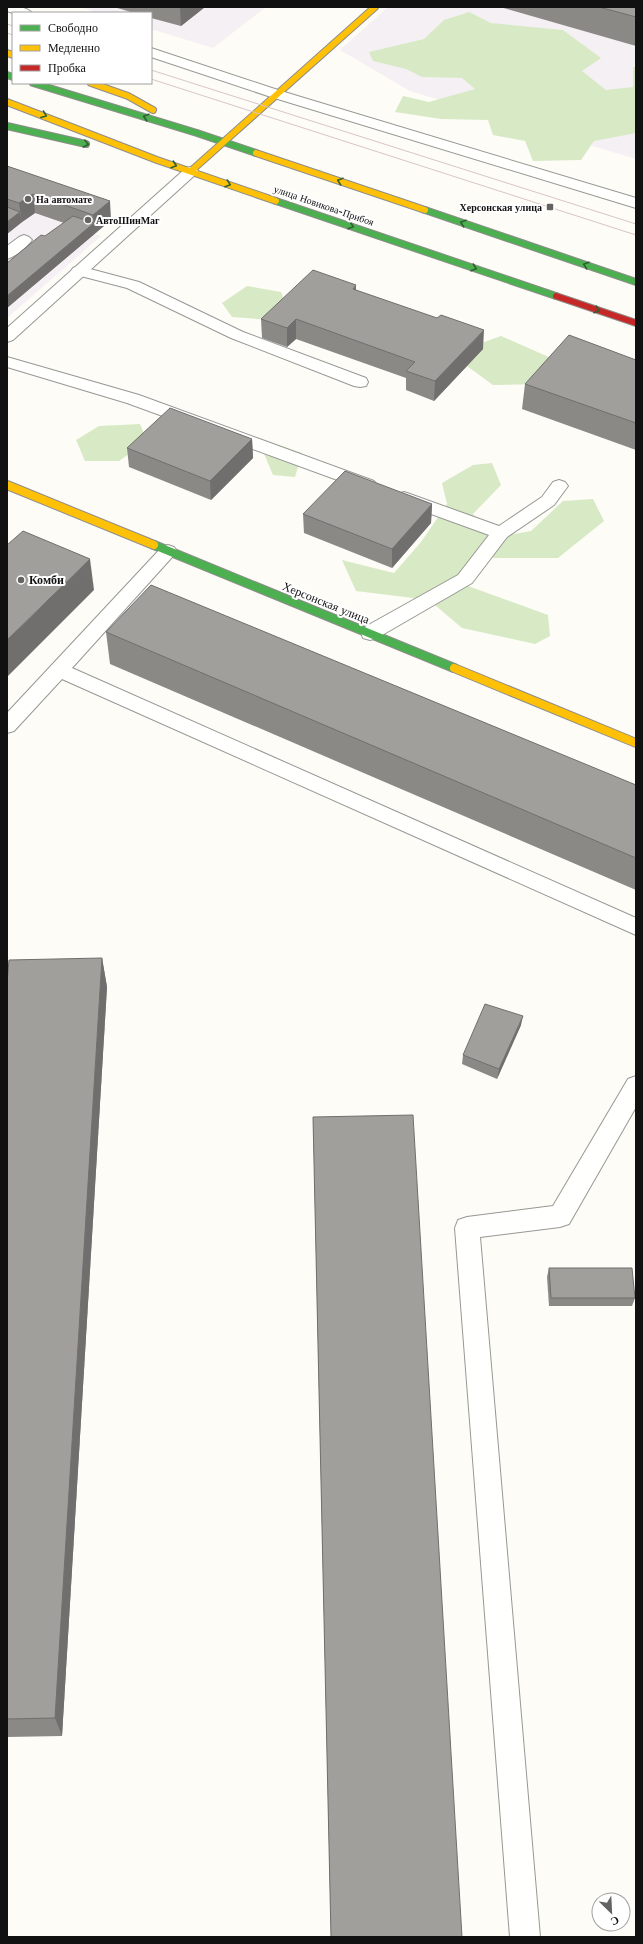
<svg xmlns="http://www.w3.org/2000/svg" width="643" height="1944" font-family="'Libre Baskerville',serif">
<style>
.industrial{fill:#f5f0f3}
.forest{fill:#d8eac5}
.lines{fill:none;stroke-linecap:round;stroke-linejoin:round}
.lane-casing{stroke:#979795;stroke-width:2}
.street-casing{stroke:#979795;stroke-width:2}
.fast-far1-casing{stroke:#8e8d8b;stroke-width:8}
.fast-casing{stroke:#8e8d8b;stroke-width:10}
.slow-far1-casing{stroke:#8e8d8b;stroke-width:8}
.slow-casing{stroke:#8e8d8b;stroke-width:10}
.jam-casing{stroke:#8e8d8b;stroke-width:8}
.lane{fill:#fffffe;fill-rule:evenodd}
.street{fill:#fffffe;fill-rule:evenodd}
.fast-far1{stroke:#4caf50;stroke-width:6}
.fast{stroke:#4caf50;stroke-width:8}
.slow-far1{stroke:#ffc107;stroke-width:6}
.slow{stroke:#ffc107;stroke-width:8}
.jam{stroke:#c62828;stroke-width:6}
.tram{stroke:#d9c6c7;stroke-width:1}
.wall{fill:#8a8986}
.shaded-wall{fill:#716f6d}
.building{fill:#a19f9c;stroke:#716f6d}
.oneway{stroke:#2e6030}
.poi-dot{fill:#646362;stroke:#fff;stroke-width:1.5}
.labels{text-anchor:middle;stroke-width:4;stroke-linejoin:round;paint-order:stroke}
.far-poi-label{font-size:10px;font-weight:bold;fill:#111;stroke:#fff;text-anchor:start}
.far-street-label{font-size:10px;fill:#111;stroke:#fff}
.poi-label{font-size:12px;font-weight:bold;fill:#111;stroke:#fff;text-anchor:start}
.street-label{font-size:12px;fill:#111;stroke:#fff}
</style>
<rect width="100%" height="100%" fill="#fdfcf7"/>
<!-- industrial -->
<g class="industrial">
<path d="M 80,7 L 266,7 L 213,48 L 151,29 L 151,13 L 99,13 Z"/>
<path d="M 388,7 L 636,7 L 636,159 L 410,91 L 340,50 Z"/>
<path d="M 7,203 L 101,236 L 7,318 Z"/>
</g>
<!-- forest -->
<g class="forest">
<path d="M 469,12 L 491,23 L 563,30 L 601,58 L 582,71 L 606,90 L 633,87 L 633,67 L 636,67 L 636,133 L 594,141 L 581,160 L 533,161 L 525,141 L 493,135 L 488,120 L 441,119 L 395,112 L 403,96 L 429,102 L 475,89 L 462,78 L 422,77 L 406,69 L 373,61 L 369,52 L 424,39 L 444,20 Z"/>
<path d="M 247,286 L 281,292 L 288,309 L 271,320 L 232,317 L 222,303 Z"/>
<path d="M 501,336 L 551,358 L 539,384 L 493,385 L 467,366 L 473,346 Z"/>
<path d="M 140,424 L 147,441 L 119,461 L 85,461 L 76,440 L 99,426 Z"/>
<path d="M 257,437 L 302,453 L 295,477 L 273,475 Z"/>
<path d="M 492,463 L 501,485 L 473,514 L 496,537 L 531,531 L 563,501 L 593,499 L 604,521 L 558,558 L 477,558 L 457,582 L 548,615 L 550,636 L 535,644 L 462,628 L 429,600 L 356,591 L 342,560 L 394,573 L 421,542 L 447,504 L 442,483 L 473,465 Z"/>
</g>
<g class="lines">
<defs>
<g id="lane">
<path d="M 7,7 C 15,7 26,6 32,13 L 13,13 L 7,11 Z"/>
<path d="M 151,48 L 281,91 L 636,198 L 636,208 L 271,97 L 151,57 Z"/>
<path d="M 24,235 L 29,237 L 32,240 C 26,248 16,256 7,259 L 7,246 L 19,237 Z"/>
<path d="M 79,266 L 139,282 L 243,332 L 366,378 L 368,382 L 366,386 L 360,387 L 354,386 L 231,338 L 127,288 L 73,274 L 71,271 L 73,268 Z"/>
<path d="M 7,357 L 139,395 L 374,481 L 377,485 L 374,489 L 368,491 L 362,489 L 127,403 L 7,367 Z"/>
<path d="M 559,480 L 565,482 L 568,486 L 554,505 L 507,537 L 472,583 L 377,638 L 370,640 L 363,638 L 361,633 L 363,628 L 458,575 L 489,535 L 398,502 L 395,498 L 398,494 L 404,492 L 410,494 L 499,526 L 542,497 L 553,482 Z"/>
<path d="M 168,545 L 174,547 L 177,551 L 174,555 L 72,668 L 636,918 L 636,935 L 62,679 L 14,731 L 7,733 L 7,713 L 162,547 Z"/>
<path d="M 636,1076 L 636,1107 L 569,1224 L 560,1227 L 480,1237 L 540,1937 L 510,1937 L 455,1228 L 458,1220 L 467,1217 L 553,1206 L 628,1079 Z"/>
</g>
<path id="street" d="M 191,167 L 196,168 L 198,171 L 196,174 L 13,340 L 7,342 L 7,328 L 186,168 Z"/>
<g id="fast-far1">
<path d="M 7,75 L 13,77"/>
<path d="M 33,83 L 197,133 L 256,153"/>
<path d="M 7,126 L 86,144"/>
<path d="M 276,201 L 556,296"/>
<path d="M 425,210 L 636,282"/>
</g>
<path id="fast" d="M 154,545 L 454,668"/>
<g id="slow-far1">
<path d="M 7,53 L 13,55"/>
<path d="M 91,83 L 128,96 L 153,110"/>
<path d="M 7,102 L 157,160 L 276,201"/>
<path d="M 256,153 L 425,210"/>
<path d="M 191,171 L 375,7"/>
</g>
<g id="slow">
<path d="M 7,485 L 154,545"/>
<path d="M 454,668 L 636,743"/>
</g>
<path id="jam" d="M 556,296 L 636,323"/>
</defs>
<!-- lane casing -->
<use href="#lane" class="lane-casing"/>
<!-- street casing -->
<use href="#street" class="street-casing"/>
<!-- fast-far1 casing -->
<use href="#fast-far1" class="fast-far1-casing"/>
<!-- fast casing -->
<use href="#fast" class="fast-casing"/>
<!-- slow-far1 casing -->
<use href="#slow-far1" class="slow-far1-casing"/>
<!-- slow casing -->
<use href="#slow" class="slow-casing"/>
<!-- jam casing -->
<use href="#jam" class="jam-casing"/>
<!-- lane -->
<use href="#lane" class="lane"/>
<!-- street -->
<use href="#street" class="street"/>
<!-- fast-far1 -->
<use href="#fast-far1" class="fast-far1"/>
<!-- fast -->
<use href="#fast" class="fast"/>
<!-- slow-far1 -->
<use href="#slow-far1" class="slow-far1"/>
<!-- slow -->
<use href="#slow" class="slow"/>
<!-- jam -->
<use href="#jam" class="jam"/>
<!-- tram -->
<g class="tram">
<path d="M 7,24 L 13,26"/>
<path d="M 7,33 L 13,35"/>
<path d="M 151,70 L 636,224"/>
<path d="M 151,79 L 636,235"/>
</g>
</g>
<!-- wall -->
<g class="wall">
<path d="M 114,7 L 205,7 L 181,26 L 151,18 L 151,13 L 134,13 Z"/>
<path d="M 500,7 L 636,7 L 636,46 Z"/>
<path d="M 7,166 L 111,220 L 7,308 L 7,263 L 64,223 L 35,213 L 22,222 L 7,234 Z"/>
<path d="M 356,290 L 483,349 L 434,401 L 406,390 L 406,378 L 296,339 L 287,347 L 262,338 L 261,319 Z"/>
<path d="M 636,360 L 636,450 L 522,409 L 525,384 Z"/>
<path d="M 252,439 L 253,458 L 211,500 L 129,467 L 127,448 Z"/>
<path d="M 432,504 L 431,523 L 392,568 L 304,533 L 303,514 Z"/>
<path d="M 106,632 L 636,785 L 636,890 L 110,664 Z"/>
<path d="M 102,958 L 107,987 L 62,1736 L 7,1737 L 7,983 Z"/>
<path d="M 521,1025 L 497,1079 L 462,1064 L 463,1055 Z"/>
<path d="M 313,1117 L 462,1937 L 331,1937 Z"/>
<path d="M 549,1268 L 635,1298 L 632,1306 L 549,1306 L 547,1277 Z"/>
</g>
<!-- shaded-wall -->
<g class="shaded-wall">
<path d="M 180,7 L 205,7 L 181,26 Z"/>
<path d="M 33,194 L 35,213 L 22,222 L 19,203 Z"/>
<path d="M 110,201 L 111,220 L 7,308 L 7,296 L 94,223 L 93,215 Z"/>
<path d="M 20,212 L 22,222 L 7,234 L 7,222 Z"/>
<path d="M 356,285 L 356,305 L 353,289 Z"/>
<path d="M 296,319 L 296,339 L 287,347 L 287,328 Z"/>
<path d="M 484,330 L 483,349 L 434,401 L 435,381 Z"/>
<path d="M 252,439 L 253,458 L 211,500 L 210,481 Z"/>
<path d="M 432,504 L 431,523 L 392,568 L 392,549 Z"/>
<path d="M 90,559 L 94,590 L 7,677 L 7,640 Z"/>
<path d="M 102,958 L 107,987 L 62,1736 L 55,1718 Z"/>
<path d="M 523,1016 L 521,1025 L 497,1079 L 499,1069 Z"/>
</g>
<!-- building -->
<g class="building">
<path d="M 599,7 L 636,7 L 636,17 Z"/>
<path d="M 7,166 L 110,201 L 93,215 L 33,194 L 19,203 L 7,199 Z"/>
<path d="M 7,207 L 20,212 L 7,222 Z"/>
<path d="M 73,216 L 94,223 L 7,296 L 7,263 L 41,235 L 45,236 Z"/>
<path d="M 313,270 L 356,285 L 353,289 L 437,318 L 441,315 L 484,330 L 435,381 L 406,371 L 415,362 L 296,319 L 287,328 L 261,319 Z"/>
<path d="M 569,335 L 636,360 L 636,423 L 525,384 Z"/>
<path d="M 170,408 L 252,439 L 210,481 L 127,448 Z"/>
<path d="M 345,471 L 432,504 L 392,549 L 303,514 Z"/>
<path d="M 23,531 L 90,559 L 7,640 L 7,545 Z"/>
<path d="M 151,585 L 636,785 L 636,858 L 106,632 Z"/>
<path d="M 102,958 L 55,1718 L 7,1719 L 7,983 L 9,960 Z"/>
<path d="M 485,1004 L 523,1016 L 499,1069 L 463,1055 Z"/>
<path d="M 413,1115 L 462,1937 L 331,1937 L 313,1117 Z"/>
<path d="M 549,1268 L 632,1268 L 635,1298 L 551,1298 Z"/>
</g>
<!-- one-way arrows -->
<defs><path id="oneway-chevron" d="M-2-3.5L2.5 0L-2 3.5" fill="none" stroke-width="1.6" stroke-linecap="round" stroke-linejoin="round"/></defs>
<g class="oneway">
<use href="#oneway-chevron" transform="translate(44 115) rotate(21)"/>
<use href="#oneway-chevron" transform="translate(146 117) rotate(-163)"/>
<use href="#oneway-chevron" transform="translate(86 144) rotate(13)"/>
<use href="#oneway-chevron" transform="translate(174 165) rotate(18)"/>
<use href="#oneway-chevron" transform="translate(340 181) rotate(-161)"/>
<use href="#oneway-chevron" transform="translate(228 184) rotate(19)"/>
<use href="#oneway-chevron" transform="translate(463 223) rotate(-161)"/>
<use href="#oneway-chevron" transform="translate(351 226) rotate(19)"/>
<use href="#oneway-chevron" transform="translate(586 265) rotate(-161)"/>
<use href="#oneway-chevron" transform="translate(474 268) rotate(19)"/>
<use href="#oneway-chevron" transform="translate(597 310) rotate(18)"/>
</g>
<!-- markers -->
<g class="poi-dot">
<circle cx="28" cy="199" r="4"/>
<rect x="546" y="203" width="8" height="8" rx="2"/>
<circle cx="88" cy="220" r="4"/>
<circle cx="21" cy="580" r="4"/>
</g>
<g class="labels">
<!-- far-poi labels -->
<g class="far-poi-label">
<text x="36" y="203">На автомате</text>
<text x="542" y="211" text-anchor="end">Херсонская улица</text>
<text x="96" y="224">АвтоШинМаг</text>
</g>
<!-- far-street labels -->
<g class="far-street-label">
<text transform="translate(324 205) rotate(19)" y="4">улица Новикова-Прибоя</text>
</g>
<!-- poi labels -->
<g class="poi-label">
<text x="29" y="584">Комби</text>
</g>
<!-- street labels -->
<g class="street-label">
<text transform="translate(326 603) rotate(22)" y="4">Херсонская улица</text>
</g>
</g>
<!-- border -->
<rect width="643" height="1944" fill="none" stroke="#111111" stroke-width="16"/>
<!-- legend -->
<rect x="12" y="12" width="140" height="72" fill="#ffffff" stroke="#a0a0a0"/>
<rect x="20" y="25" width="20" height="6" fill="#4caf50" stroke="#a0a0a0"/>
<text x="48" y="32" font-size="12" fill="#111111">Свободно</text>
<rect x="20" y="45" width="20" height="6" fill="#ffc107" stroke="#a0a0a0"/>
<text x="48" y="52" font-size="12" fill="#111111">Медленно</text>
<rect x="20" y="65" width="20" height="6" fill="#c62828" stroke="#a0a0a0"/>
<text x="48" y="72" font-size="12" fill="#111111">Пробка</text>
<!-- north arrow -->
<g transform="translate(611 1912) rotate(156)"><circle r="19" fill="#ffffff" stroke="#a0a0a0"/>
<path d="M0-3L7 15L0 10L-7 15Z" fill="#646362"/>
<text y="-6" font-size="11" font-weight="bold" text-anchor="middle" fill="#111111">С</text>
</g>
</svg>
